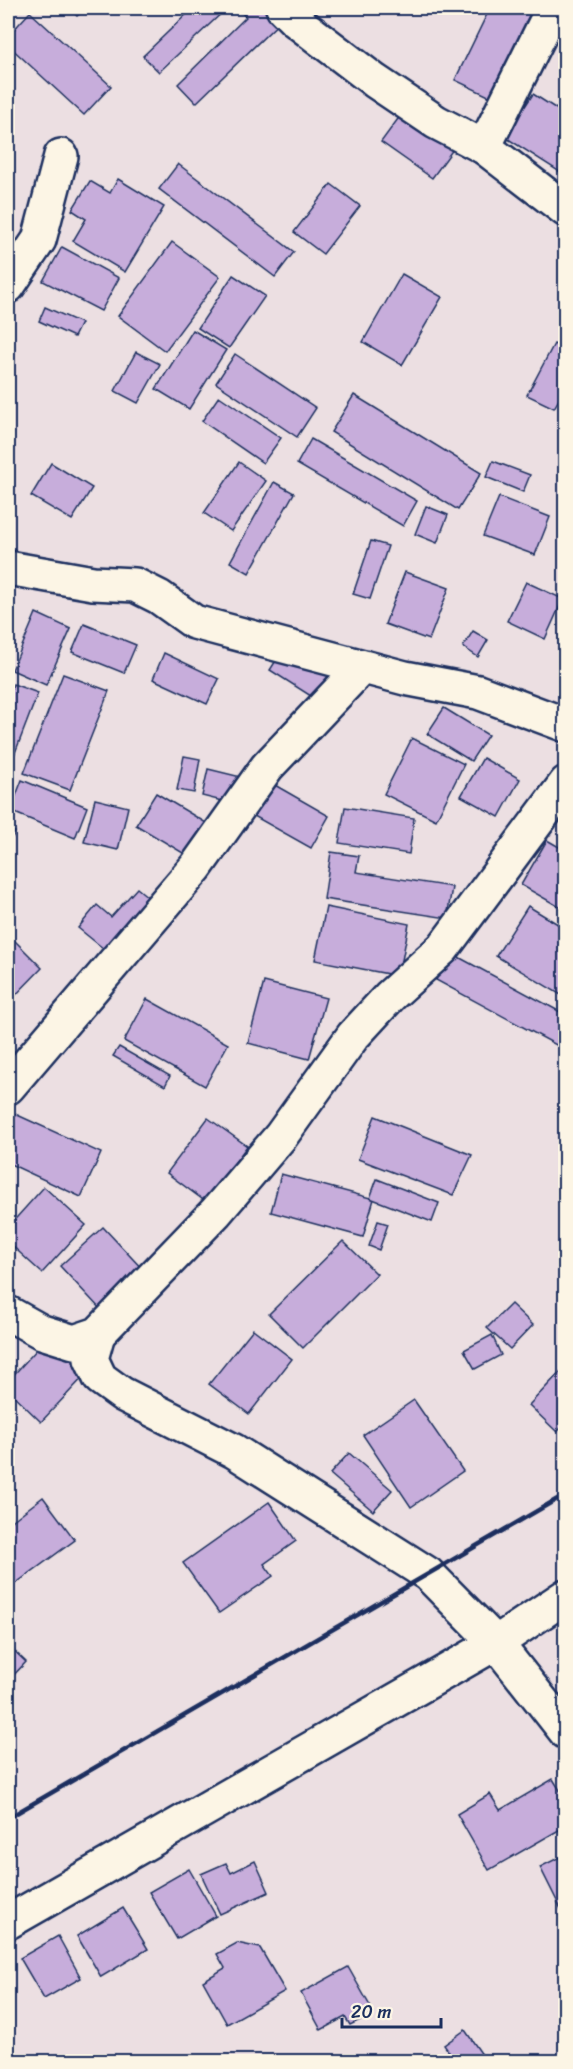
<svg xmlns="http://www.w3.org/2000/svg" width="573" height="2069" font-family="Sriracha,sans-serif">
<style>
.building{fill:#c7addb;stroke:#1b2f5e;stroke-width:1.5}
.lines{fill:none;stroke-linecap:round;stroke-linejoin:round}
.minor-casing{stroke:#1b2f5e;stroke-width:38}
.minor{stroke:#fcf5e5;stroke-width:33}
.rail{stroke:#1b2f5e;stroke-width:4.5}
</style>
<rect width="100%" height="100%" fill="#ecdfe2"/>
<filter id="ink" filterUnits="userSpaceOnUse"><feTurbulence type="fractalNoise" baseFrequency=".0167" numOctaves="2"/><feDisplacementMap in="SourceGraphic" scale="12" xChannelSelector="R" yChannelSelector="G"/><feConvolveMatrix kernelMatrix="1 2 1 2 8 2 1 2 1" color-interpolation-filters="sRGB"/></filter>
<g filter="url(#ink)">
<!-- building -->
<g class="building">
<path d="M 69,8 L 86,8 L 77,16 Z"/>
<path d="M 193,8 L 227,8 L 159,72 L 143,56 Z"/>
<path d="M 237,8 L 286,8 L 290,12 L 196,103 L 178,84 L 246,17 Z"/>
<path d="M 490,8 L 545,8 L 499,101 L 455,80 Z"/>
<path d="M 30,12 L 111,86 L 84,115 L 8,45 L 8,36 Z"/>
<path d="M 533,94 L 566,115 L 566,176 L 505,137 Z"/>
<path d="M 403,112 L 454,148 L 432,178 L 381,142 Z"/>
<path d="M 178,164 L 294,252 L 275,277 L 159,189 Z"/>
<path d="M 118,179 L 164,207 L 125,272 L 73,241 L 86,219 L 72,210 L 90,181 L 110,193 Z"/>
<path d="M 331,184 L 360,206 L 323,254 L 294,232 Z"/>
<path d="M 172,242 L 220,277 L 165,351 L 118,316 Z"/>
<path d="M 62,247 L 119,278 L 101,311 L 43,281 Z"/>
<path d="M 402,274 L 442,297 L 402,365 L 363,342 Z"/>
<path d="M 233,275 L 265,296 L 229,348 L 198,328 Z"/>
<path d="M 45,307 L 81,323 L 74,337 L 39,321 Z"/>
<path d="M 193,330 L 226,350 L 189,409 L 156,389 Z"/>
<path d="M 554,344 L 566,350 L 566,387 L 554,408 L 527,395 Z"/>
<path d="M 136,352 L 160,364 L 138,403 L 115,391 Z"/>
<path d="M 235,354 L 316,408 L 297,437 L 216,383 Z"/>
<path d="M 354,395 L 481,473 L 458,510 L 331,432 Z"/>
<path d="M 219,396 L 281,438 L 263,463 L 202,421 Z"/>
<path d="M 311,439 L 417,501 L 403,526 L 297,464 Z"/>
<path d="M 493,461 L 530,475 L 523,492 L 486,477 Z"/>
<path d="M 239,462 L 266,481 L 231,531 L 204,513 Z"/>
<path d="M 51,463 L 92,488 L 72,520 L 31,496 Z"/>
<path d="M 274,482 L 294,493 L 249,573 L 230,562 Z"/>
<path d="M 499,497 L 550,517 L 535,555 L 483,536 Z"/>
<path d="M 426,506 L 448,515 L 437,543 L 415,534 Z"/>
<path d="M 371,541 L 388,546 L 370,599 L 353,594 Z"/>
<path d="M 405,572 L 449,588 L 429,640 L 385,624 Z"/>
<path d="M 526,582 L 563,599 L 545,639 L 507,621 Z"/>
<path d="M 36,613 L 71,629 L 46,685 L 12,670 Z"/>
<path d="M 84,624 L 136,645 L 124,673 L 72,652 Z"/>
<path d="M 473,631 L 488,640 L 478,657 L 463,647 Z"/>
<path d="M 284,648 L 329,676 L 314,698 L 270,670 Z"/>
<path d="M 164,653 L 219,679 L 207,704 L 153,679 Z"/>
<path d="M 63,674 L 109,691 L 70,790 L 24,773 Z"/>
<path d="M 13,684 L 38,693 L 8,771 L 8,699 Z"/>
<path d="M 444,708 L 488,735 L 471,761 L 427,734 Z"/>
<path d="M 412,738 L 464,764 L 436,820 L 384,794 Z"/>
<path d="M 184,756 L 200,759 L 194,793 L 177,790 Z"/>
<path d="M 483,758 L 520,779 L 499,817 L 461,796 Z"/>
<path d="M 208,769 L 249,779 L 242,806 L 202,796 Z"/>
<path d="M 22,780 L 87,807 L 75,838 L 10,811 Z"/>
<path d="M 273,784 L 329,816 L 311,848 L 254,816 Z"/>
<path d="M 156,793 L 213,827 L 193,859 L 136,825 Z"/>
<path d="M 95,799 L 128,807 L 118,850 L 84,842 Z"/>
<path d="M 345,807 L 414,818 L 409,854 L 339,843 Z"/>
<path d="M 8,828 L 15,832 L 8,845 Z"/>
<path d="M 547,840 L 566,851 L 566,904 L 563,909 L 521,885 Z"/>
<path d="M 331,852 L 359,856 L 356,872 L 452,887 L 447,918 L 324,899 Z"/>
<path d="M 137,888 L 154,902 L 109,953 L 78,928 L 97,905 L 111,917 Z"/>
<path d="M 528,906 L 566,929 L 566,998 L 496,956 Z"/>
<path d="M 326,907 L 409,924 L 399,976 L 315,960 Z"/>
<path d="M 8,934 L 42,968 L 8,1003 Z"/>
<path d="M 451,953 L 566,1015 L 566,1037 L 560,1047 L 436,980 Z"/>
<path d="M 264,982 L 326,998 L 309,1059 L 248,1043 Z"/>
<path d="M 147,999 L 228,1044 L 205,1086 L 124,1041 Z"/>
<path d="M 119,1047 L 170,1076 L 165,1086 L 113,1056 Z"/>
<path d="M 13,1113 L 101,1153 L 81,1197 L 8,1163 L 8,1125 Z"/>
<path d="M 375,1116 L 472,1155 L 453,1195 L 358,1159 Z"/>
<path d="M 208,1118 L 247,1146 L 206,1202 L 167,1173 Z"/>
<path d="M 281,1174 L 374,1199 L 363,1237 L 271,1212 Z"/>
<path d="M 377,1179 L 439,1203 L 432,1222 L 370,1198 Z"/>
<path d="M 44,1187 L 86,1225 L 42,1273 L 8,1242 L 8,1227 Z"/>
<path d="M 378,1221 L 388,1224 L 379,1250 L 369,1246 Z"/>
<path d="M 103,1227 L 145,1272 L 102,1311 L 60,1266 Z"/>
<path d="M 343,1241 L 377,1274 L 303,1348 L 269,1314 Z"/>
<path d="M 511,1304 L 533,1325 L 510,1349 L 487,1328 Z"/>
<path d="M 253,1329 L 292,1359 L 249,1414 L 209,1384 Z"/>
<path d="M 492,1335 L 501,1355 L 475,1369 L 464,1350 Z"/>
<path d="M 49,1336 L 88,1372 L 41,1422 L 8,1390 L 8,1381 Z"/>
<path d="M 566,1366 L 566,1423 L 557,1432 L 529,1405 Z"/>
<path d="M 414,1400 L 463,1471 L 411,1507 L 363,1435 Z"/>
<path d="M 349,1453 L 392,1490 L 373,1511 L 330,1474 Z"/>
<path d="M 43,1497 L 75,1540 L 8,1589 L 8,1524 Z"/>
<path d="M 269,1502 L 296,1541 L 264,1564 L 273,1576 L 219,1613 L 183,1563 Z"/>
<path d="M 8,1645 L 26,1662 L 8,1681 Z"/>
<path d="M 553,1779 L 566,1800 L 566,1826 L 489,1870 L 457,1814 L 490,1794 L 500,1810 Z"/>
<path d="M 566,1854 L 566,1917 L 565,1917 L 540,1867 Z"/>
<path d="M 255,1861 L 269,1892 L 220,1914 L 201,1874 L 226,1863 L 231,1873 Z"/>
<path d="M 189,1869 L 216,1916 L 177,1939 L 149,1892 Z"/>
<path d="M 123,1908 L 148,1949 L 101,1977 L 77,1936 Z"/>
<path d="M 58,1936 L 81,1978 L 44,1999 L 20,1958 Z"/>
<path d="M 237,1943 L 260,1948 L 285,1991 L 227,2024 L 203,1981 L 225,1968 L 217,1954 Z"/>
<path d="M 348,1967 L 374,2013 L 350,2025 L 345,2017 L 321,2030 L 301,1993 Z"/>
<path d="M 465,2030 L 487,2062 L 456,2062 L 444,2045 Z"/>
</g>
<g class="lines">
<defs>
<g id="minor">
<path d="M 283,8 L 295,20 L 375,81 L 436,122 L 484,147 L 566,210"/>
<path d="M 484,147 L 553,8"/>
<path d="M 8,286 L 39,240 L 61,156"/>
<path d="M 8,568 L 93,583 L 135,585 L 159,597 L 194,622 L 405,678 L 478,692 L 566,725"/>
<path d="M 8,1087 L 196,867 L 267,767 L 362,667"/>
<path d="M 8,1313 L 42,1332 L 74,1342 L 98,1334 L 216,1212 L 281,1136 L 353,1036 L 390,996 L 443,948 L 566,783"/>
<path d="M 98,1334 L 91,1359 L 100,1378 L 122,1394 L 234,1451 L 428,1574 L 496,1643 L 566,1732"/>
<path d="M 8,1922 L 496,1643 L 566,1596"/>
</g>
</defs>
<!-- minor casing -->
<use href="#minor" class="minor-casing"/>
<!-- minor -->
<use href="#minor" class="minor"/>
<!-- rail -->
<path class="rail" d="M 8,1818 L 566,1494"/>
</g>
</g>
<!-- margin -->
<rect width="573" height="2069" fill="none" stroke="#fcf5e5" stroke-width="30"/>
<rect x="15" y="15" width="543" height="2039" fill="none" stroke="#1b2f5e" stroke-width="2" filter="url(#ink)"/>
<!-- scale -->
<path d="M342 2018v9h99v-9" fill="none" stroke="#1b2f5e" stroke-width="3"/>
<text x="351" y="2018" font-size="18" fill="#1b2f5e" stroke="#fcf5e5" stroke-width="4.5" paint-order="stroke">20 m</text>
</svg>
